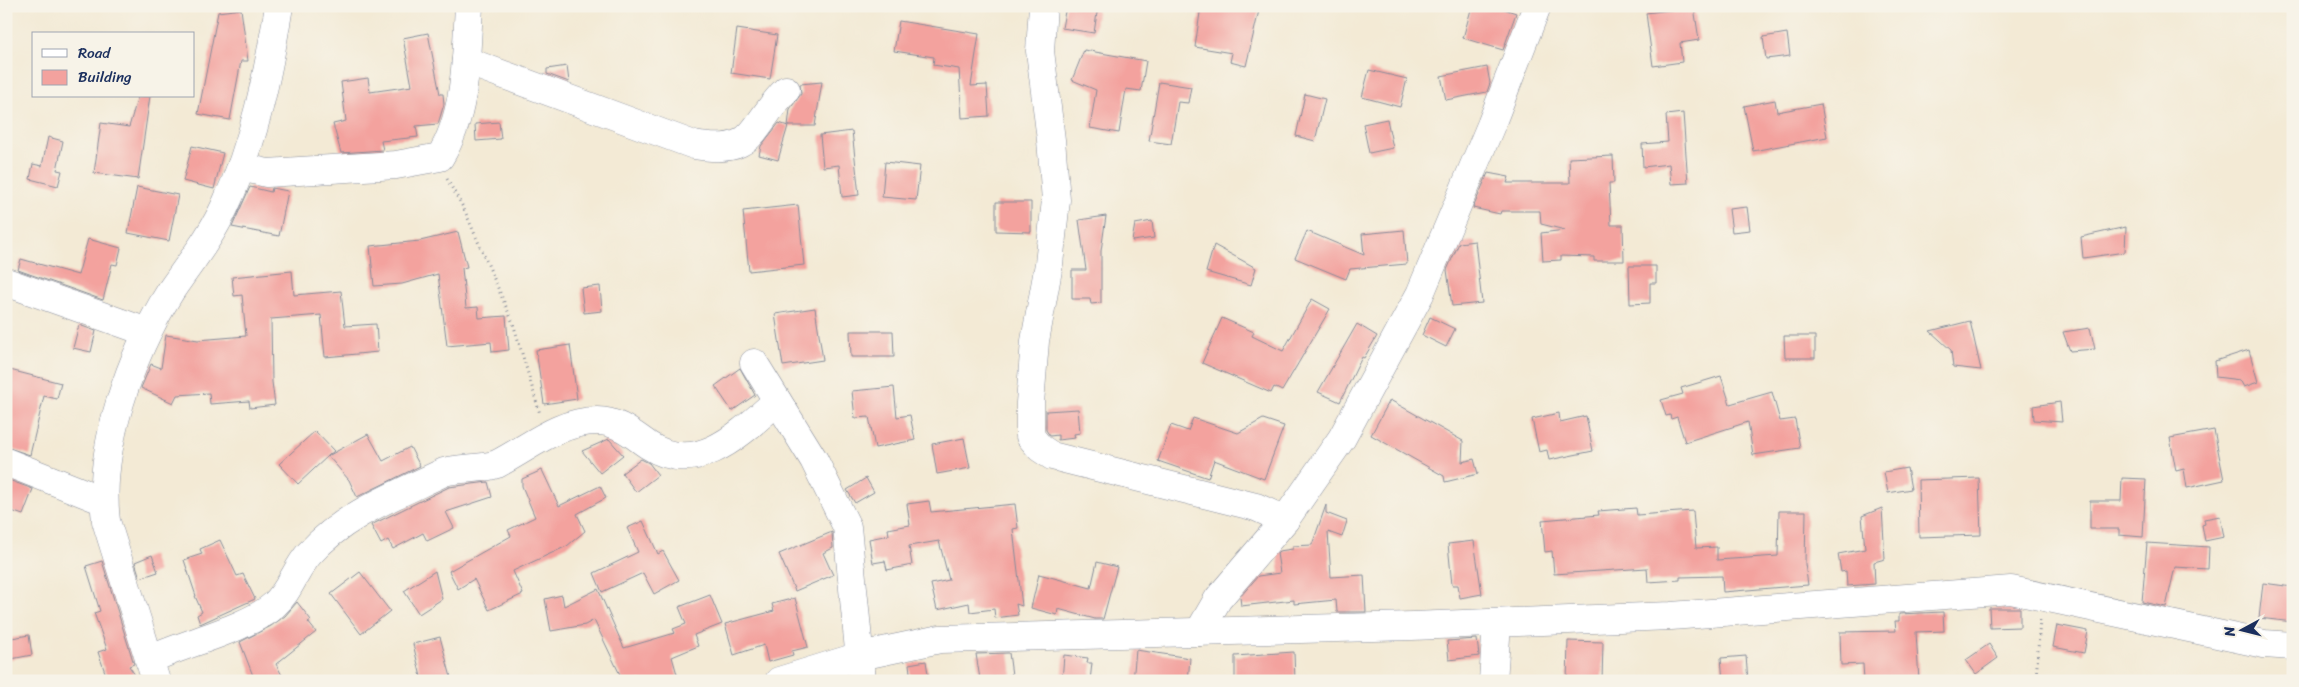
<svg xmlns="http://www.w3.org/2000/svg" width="2299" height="687" font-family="Sriracha,sans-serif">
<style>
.building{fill:#f3a29e}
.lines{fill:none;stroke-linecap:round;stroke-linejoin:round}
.minor-casing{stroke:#878c9a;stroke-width:29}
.path{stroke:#878c9a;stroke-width:3;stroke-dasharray:1 4;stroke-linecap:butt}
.minor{stroke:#fff;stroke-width:28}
</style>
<rect width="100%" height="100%" fill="#f7f3e8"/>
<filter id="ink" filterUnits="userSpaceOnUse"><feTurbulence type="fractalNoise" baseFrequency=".02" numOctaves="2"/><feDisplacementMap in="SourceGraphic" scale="10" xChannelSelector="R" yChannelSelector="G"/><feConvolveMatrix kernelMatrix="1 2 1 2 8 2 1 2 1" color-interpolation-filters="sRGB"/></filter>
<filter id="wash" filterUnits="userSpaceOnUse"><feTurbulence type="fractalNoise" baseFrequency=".0096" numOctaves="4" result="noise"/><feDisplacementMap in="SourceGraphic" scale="20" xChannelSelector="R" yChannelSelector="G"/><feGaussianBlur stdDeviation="1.12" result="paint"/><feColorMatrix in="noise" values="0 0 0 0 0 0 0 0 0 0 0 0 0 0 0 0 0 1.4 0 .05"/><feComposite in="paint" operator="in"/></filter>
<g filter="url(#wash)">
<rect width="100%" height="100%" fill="#f3ead5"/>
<g id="blocks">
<!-- building -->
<g class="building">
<path d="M 1066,6 L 1098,6 L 1094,33 L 1062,28 Z"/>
<path d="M 1201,6 L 1260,6 L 1246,66 L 1230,62 L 1232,53 L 1195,47 Z"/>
<path d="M 1472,6 L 1495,6 L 1516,13 L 1503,50 L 1463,38 Z"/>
<path d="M 1694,7 L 1699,40 L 1680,43 L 1682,62 L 1653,66 L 1646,13 Z"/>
<path d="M 241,9 L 248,61 L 241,61 L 230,120 L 198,114 L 218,12 Z"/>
<path d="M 899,21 L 979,34 L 971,86 L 987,85 L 989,116 L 962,118 L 959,69 L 933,65 L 934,57 L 894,51 Z"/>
<path d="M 737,29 L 777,35 L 770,79 L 731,73 Z"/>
<path d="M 428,33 L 440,94 L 443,94 L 444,104 L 438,124 L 416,126 L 418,137 L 381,141 L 383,150 L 341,153 L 333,124 L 346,121 L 341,82 L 368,78 L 370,92 L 412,86 L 403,38 Z"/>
<path d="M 1787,33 L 1790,56 L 1766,59 L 1763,37 Z"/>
<path d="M 1084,50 L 1146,61 L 1141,91 L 1126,89 L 1119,133 L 1090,128 L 1096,90 L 1072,80 Z"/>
<path d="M 567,66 L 569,82 L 547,74 L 547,69 Z"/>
<path d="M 1487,67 L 1490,83 L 1487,92 L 1446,100 L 1441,76 Z"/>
<path d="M 1369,70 L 1407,79 L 1400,107 L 1362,97 Z"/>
<path d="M 822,82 L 815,126 L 788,126 L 790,109 L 801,94 L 800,84 Z"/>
<path d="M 1159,82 L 1191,87 L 1188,103 L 1178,102 L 1171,144 L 1149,141 Z"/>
<path d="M 1305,94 L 1325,99 L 1315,141 L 1296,136 Z"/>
<path d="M 138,96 L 150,96 L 138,179 L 94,173 L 101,123 L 129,127 Z"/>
<path d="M 1775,100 L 1777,112 L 1821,104 L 1827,137 L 1753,151 L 1744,106 Z"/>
<path d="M 1683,113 L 1688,183 L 1671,184 L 1669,164 L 1643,167 L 1642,144 L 1668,142 L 1666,115 Z"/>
<path d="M 1387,119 L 1393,148 L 1369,153 L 1363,124 Z"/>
<path d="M 499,122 L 501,139 L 476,141 L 475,124 Z"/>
<path d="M 779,123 L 788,126 L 778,160 L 759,155 L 761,146 Z"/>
<path d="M 852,131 L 859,195 L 842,197 L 839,165 L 823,167 L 820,135 Z"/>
<path d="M 48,137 L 63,141 L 57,170 L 62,171 L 58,186 L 30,179 L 33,164 L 42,166 Z"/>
<path d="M 192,146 L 223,153 L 214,189 L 183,181 Z"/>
<path d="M 1613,156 L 1614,183 L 1609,183 L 1611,225 L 1623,225 L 1624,261 L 1594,261 L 1594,257 L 1561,256 L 1561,260 L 1543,261 L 1541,233 L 1565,230 L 1541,224 L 1540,211 L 1501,211 L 1500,214 L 1473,208 L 1488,173 L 1509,177 L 1507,183 L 1570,183 L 1569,158 Z"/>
<path d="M 885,162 L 920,166 L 916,200 L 882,197 Z"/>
<path d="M 137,187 L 178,195 L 169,241 L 128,233 Z"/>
<path d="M 250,187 L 271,192 L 272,188 L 288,191 L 279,236 L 232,227 Z"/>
<path d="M 996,202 L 1031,202 L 1031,232 L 996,231 Z"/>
<path d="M 798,205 L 804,265 L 749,271 L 743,211 Z"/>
<path d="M 1747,207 L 1750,230 L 1732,232 L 1729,209 Z"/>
<path d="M 1106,216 L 1101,251 L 1101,303 L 1091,304 L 1090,299 L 1072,299 L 1072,270 L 1086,270 L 1079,220 Z"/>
<path d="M 1152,221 L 1154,238 L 1132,241 L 1135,224 Z"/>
<path d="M 2126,227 L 2125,252 L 2083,258 L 2081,237 Z"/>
<path d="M 1404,230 L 1407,264 L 1350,269 L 1346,279 L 1295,258 L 1307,231 L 1364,255 L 1362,234 Z"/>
<path d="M 458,232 L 467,267 L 462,268 L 466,308 L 478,307 L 479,318 L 506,316 L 509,350 L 492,352 L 491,342 L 447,346 L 438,274 L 402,284 L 374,286 L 370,246 L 420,241 Z"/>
<path d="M 88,239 L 121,248 L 117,265 L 112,264 L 103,300 L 18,270 L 21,259 L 78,275 Z"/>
<path d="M 1475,241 L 1482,303 L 1452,306 L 1447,270 L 1459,243 Z"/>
<path d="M 1214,245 L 1256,268 L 1251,285 L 1206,272 Z"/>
<path d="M 1629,266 L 1656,266 L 1656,283 L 1650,283 L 1650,303 L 1630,304 Z"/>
<path d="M 292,271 L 294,295 L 341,291 L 345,326 L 376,324 L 378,352 L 325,357 L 321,315 L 271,319 L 272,382 L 275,405 L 250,408 L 249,401 L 210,404 L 209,393 L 177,395 L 173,403 L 141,388 L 151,364 L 161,368 L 166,335 L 198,340 L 246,336 L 242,295 L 234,296 L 232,277 Z"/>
<path d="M 600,286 L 602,311 L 584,313 L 581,288 Z"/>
<path d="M 1312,299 L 1330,309 L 1282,391 L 1274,387 L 1271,393 L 1202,363 L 1222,318 L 1254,332 L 1252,336 L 1283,351 Z"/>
<path d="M 815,308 L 823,360 L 783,366 L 775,314 Z"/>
<path d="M 1430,317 L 1455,329 L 1446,347 L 1422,335 Z"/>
<path d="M 1970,321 L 1981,370 L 1953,367 L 1951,350 L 1930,331 Z"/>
<path d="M 1357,324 L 1377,336 L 1364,358 L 1362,357 L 1340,402 L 1318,392 Z"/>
<path d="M 79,325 L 96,331 L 91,352 L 73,348 Z"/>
<path d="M 2090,328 L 2095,349 L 2070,351 L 2063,332 Z"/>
<path d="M 850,331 L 893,331 L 894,357 L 851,357 Z"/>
<path d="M 1784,336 L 1815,336 L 1815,358 L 1785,358 Z"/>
<path d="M 570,345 L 577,399 L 544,404 L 536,350 Z"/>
<path d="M 2249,350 L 2258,382 L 2244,387 L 2240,380 L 2216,377 L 2215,361 Z"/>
<path d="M 740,368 L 755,395 L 732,411 L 715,386 Z"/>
<path d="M 6,369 L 61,383 L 57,399 L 44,396 L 30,455 L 6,447 Z"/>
<path d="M 1721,376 L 1730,404 L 1772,392 L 1780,421 L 1795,419 L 1800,448 L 1753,455 L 1748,422 L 1685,442 L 1677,417 L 1671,419 L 1670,415 L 1666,416 L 1661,400 L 1683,394 L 1681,388 Z"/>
<path d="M 894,387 L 897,417 L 910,415 L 915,440 L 875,448 L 869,417 L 855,418 L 852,391 Z"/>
<path d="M 1390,400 L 1463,441 L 1462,462 L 1474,459 L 1478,474 L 1445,482 L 1444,476 L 1371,435 Z"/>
<path d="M 2060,402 L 2062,422 L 2034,420 L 2033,406 Z"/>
<path d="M 1078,409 L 1080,433 L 1074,434 L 1075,438 L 1058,440 L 1058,435 L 1050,436 L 1046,430 L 1046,411 Z"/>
<path d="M 1559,413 L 1560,422 L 1586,416 L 1593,451 L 1549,460 L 1547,450 L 1539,452 L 1532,419 Z"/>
<path d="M 1193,418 L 1238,433 L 1263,419 L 1284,426 L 1264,479 L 1214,460 L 1208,478 L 1158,461 L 1171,425 L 1188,431 Z"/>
<path d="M 2214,430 L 2224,480 L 2187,488 L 2184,469 L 2176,471 L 2170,438 Z"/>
<path d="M 315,431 L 334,451 L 328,456 L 368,434 L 383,461 L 410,447 L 420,466 L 357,497 L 349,480 L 328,456 L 298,484 L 279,464 Z"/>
<path d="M 964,438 L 970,468 L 937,474 L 932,444 Z"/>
<path d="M 609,439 L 623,455 L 600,473 L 582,451 Z"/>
<path d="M 641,459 L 649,463 L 658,475 L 636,492 L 622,473 Z"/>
<path d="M 1907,468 L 1911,489 L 1888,493 L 1884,472 Z"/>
<path d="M 542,470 L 559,506 L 600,486 L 606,498 L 577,514 L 585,531 L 567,546 L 513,571 L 523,594 L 489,610 L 474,579 L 458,589 L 449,571 L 511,536 L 508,530 L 535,517 L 522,486 L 522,479 Z"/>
<path d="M 866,478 L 874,492 L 855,503 L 847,490 Z"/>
<path d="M 1979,478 L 1981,535 L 1919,537 L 1918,480 Z"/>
<path d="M 2122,478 L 2146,479 L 2143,537 L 2119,535 L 2119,529 L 2090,529 L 2090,501 L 2121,501 Z"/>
<path d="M 6,479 L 33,489 L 23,515 L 6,509 Z"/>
<path d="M 488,482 L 492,497 L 446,512 L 454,528 L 427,541 L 423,533 L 393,549 L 388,540 L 381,544 L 371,525 L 449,487 Z"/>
<path d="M 929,501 L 931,512 L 1015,504 L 1018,528 L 1013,529 L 1022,606 L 1016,604 L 1018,615 L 995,618 L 994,609 L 970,612 L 969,603 L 937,610 L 931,584 L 949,580 L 939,541 L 909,546 L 912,565 L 887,570 L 885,561 L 873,563 L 869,539 L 889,535 L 888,529 L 910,525 L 907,504 Z"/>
<path d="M 1326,505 L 1326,513 L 1347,521 L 1342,537 L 1328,532 L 1331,577 L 1364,575 L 1366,612 L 1337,612 L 1336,600 L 1294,604 L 1294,600 L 1241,606 L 1240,597 L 1258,576 L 1280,573 L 1277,553 L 1279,551 L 1293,549 L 1293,546 L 1312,545 Z"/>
<path d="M 1636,508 L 1637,515 L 1693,511 L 1696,548 L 1717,547 L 1717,560 L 1778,556 L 1779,511 L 1806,511 L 1805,564 L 1808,585 L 1723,592 L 1722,576 L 1680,577 L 1680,580 L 1648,582 L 1647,568 L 1554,574 L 1552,551 L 1545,552 L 1542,520 L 1599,515 L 1598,511 Z"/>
<path d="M 1882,508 L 1885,559 L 1874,562 L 1875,584 L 1847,586 L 1846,571 L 1841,572 L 1838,554 L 1865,549 L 1862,516 Z"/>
<path d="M 2220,516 L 2224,537 L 2205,541 L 2202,525 L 2205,524 L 2204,519 Z"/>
<path d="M 643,521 L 658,554 L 663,551 L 679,580 L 654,594 L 643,573 L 602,592 L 594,573 L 638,552 L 627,528 Z"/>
<path d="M 832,532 L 833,548 L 823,553 L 833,575 L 795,591 L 779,554 Z"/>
<path d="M 220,540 L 237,576 L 243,574 L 255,599 L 200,624 L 197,615 L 202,612 L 195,596 L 196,596 L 184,560 L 202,554 L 200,549 Z"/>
<path d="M 1474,541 L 1482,594 L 1460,598 L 1458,585 L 1452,585 L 1448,544 Z"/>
<path d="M 2147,543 L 2209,547 L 2208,569 L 2175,567 L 2166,607 L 2142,602 Z"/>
<path d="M 152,555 L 158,572 L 140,578 L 135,562 Z"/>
<path d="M 102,561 L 134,664 L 129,666 L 139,681 L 108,681 L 98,652 L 107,649 L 94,613 L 100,611 L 86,566 Z"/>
<path d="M 1097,562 L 1117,567 L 1103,619 L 1095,619 L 1058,609 L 1057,615 L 1031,608 L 1039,574 L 1091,588 Z"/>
<path d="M 435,571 L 442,599 L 419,614 L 404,591 Z"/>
<path d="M 360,572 L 390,611 L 361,634 L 331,594 Z"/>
<path d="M 2263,583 L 2293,587 L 2293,622 L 2259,618 Z"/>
<path d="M 598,589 L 624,648 L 675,633 L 673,629 L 686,624 L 679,607 L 710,595 L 722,624 L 694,635 L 698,646 L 672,657 L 679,681 L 623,681 L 594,620 L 585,625 L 551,631 L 545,599 L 562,595 L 564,606 Z"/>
<path d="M 795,598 L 808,647 L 792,651 L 793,655 L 768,662 L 764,645 L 734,655 L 725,624 L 774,611 L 772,604 Z"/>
<path d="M 297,602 L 311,620 L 308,622 L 316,632 L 276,664 L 285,681 L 255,681 L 240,642 L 271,626 L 285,616 Z"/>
<path d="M 1989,608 L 2020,608 L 2020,627 L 1990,628 Z"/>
<path d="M 1943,612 L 1944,631 L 1916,632 L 1919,681 L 1864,681 L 1863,664 L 1841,665 L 1840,632 L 1896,631 L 1895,621 L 1899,621 L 1899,614 Z"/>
<path d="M 2057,625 L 2088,631 L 2084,653 L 2053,647 Z"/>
<path d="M 29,635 L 32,655 L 6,660 L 6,639 Z"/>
<path d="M 440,637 L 452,681 L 422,681 L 413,644 Z"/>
<path d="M 1477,639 L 1479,656 L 1449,660 L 1447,641 Z"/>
<path d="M 1568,641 L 1603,642 L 1602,681 L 1567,681 Z"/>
<path d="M 1989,644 L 1998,658 L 1976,674 L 1966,660 Z"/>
<path d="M 1136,650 L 1190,658 L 1188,681 L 1133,681 Z"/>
<path d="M 1294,652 L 1295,681 L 1235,681 L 1235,656 Z"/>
<path d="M 1009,653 L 1012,675 L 980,679 L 976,654 Z"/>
<path d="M 1064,655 L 1088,658 L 1087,663 L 1092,663 L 1090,681 L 1062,681 Z"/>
<path d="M 1746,656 L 1748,681 L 1723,681 L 1721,658 Z"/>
<path d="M 926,661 L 929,681 L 911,681 L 909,664 Z"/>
</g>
</g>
</g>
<g filter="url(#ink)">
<use href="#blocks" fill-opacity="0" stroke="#878c9a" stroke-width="1"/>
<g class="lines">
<defs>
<g id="minor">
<path d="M 1043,6 L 1040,51 L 1051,140 L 1056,200 L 1049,264 L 1035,341 L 1030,403 L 1030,436 L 1040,448 L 1052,456 L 1256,507 L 1285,520"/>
<path d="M 466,61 L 694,145 C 756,156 749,128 786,90"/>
<path d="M 241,167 L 267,173 L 396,165 L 440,157 C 467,114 466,56 469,6"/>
<path d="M 6,282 L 147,332"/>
<path d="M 754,363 L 814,460 L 847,527 L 862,681"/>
<path d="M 6,462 L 104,501"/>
<path d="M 1199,632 L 1218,599 L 1285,520 L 1342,438 L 1420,294 L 1491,125 L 1537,6"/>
<path d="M 149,660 C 184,643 247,629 274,605 C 290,591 295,570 309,554 C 344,514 397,495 444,472 C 462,467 479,470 497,464 C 530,447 559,421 597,421 C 618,421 632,434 648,445 C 698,478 742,432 777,401"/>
<path d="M 156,681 L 106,521 C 97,448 131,354 170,292 C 189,264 211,237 225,206 C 254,144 268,74 279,6"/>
<path d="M 779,681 L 860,656 L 940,639 L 1412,626 L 1671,616 L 2011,590 L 2264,644 L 2293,646"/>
<path d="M 1493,681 L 1497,623"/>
</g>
</defs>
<!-- minor casing -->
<use href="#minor" class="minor-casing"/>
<!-- path -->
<g class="path">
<path d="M 447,179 L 464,209 L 513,323 L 540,414"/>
<path d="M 2036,681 L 2040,619"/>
</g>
<!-- minor -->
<use href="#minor" class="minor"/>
</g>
</g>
<!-- margin -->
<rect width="2299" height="687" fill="none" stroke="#f7f3e8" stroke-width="25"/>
<!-- legend -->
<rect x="32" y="32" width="162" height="65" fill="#f7f3e8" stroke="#9fa5b1"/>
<rect x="42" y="49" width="25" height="8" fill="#ffffff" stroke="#9fa5b1"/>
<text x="78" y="58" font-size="15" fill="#1b2f5e">Road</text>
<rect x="42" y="70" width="25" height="15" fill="#f3a29e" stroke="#9fa5b1"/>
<text x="78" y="82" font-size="15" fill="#1b2f5e">Building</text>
<!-- north arrow -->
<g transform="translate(2242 630) rotate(263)" stroke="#f7f3e8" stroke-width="4" paint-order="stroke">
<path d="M0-4L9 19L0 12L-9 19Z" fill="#1b2f5e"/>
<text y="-8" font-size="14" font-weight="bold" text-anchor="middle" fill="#1b2f5e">N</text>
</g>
</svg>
